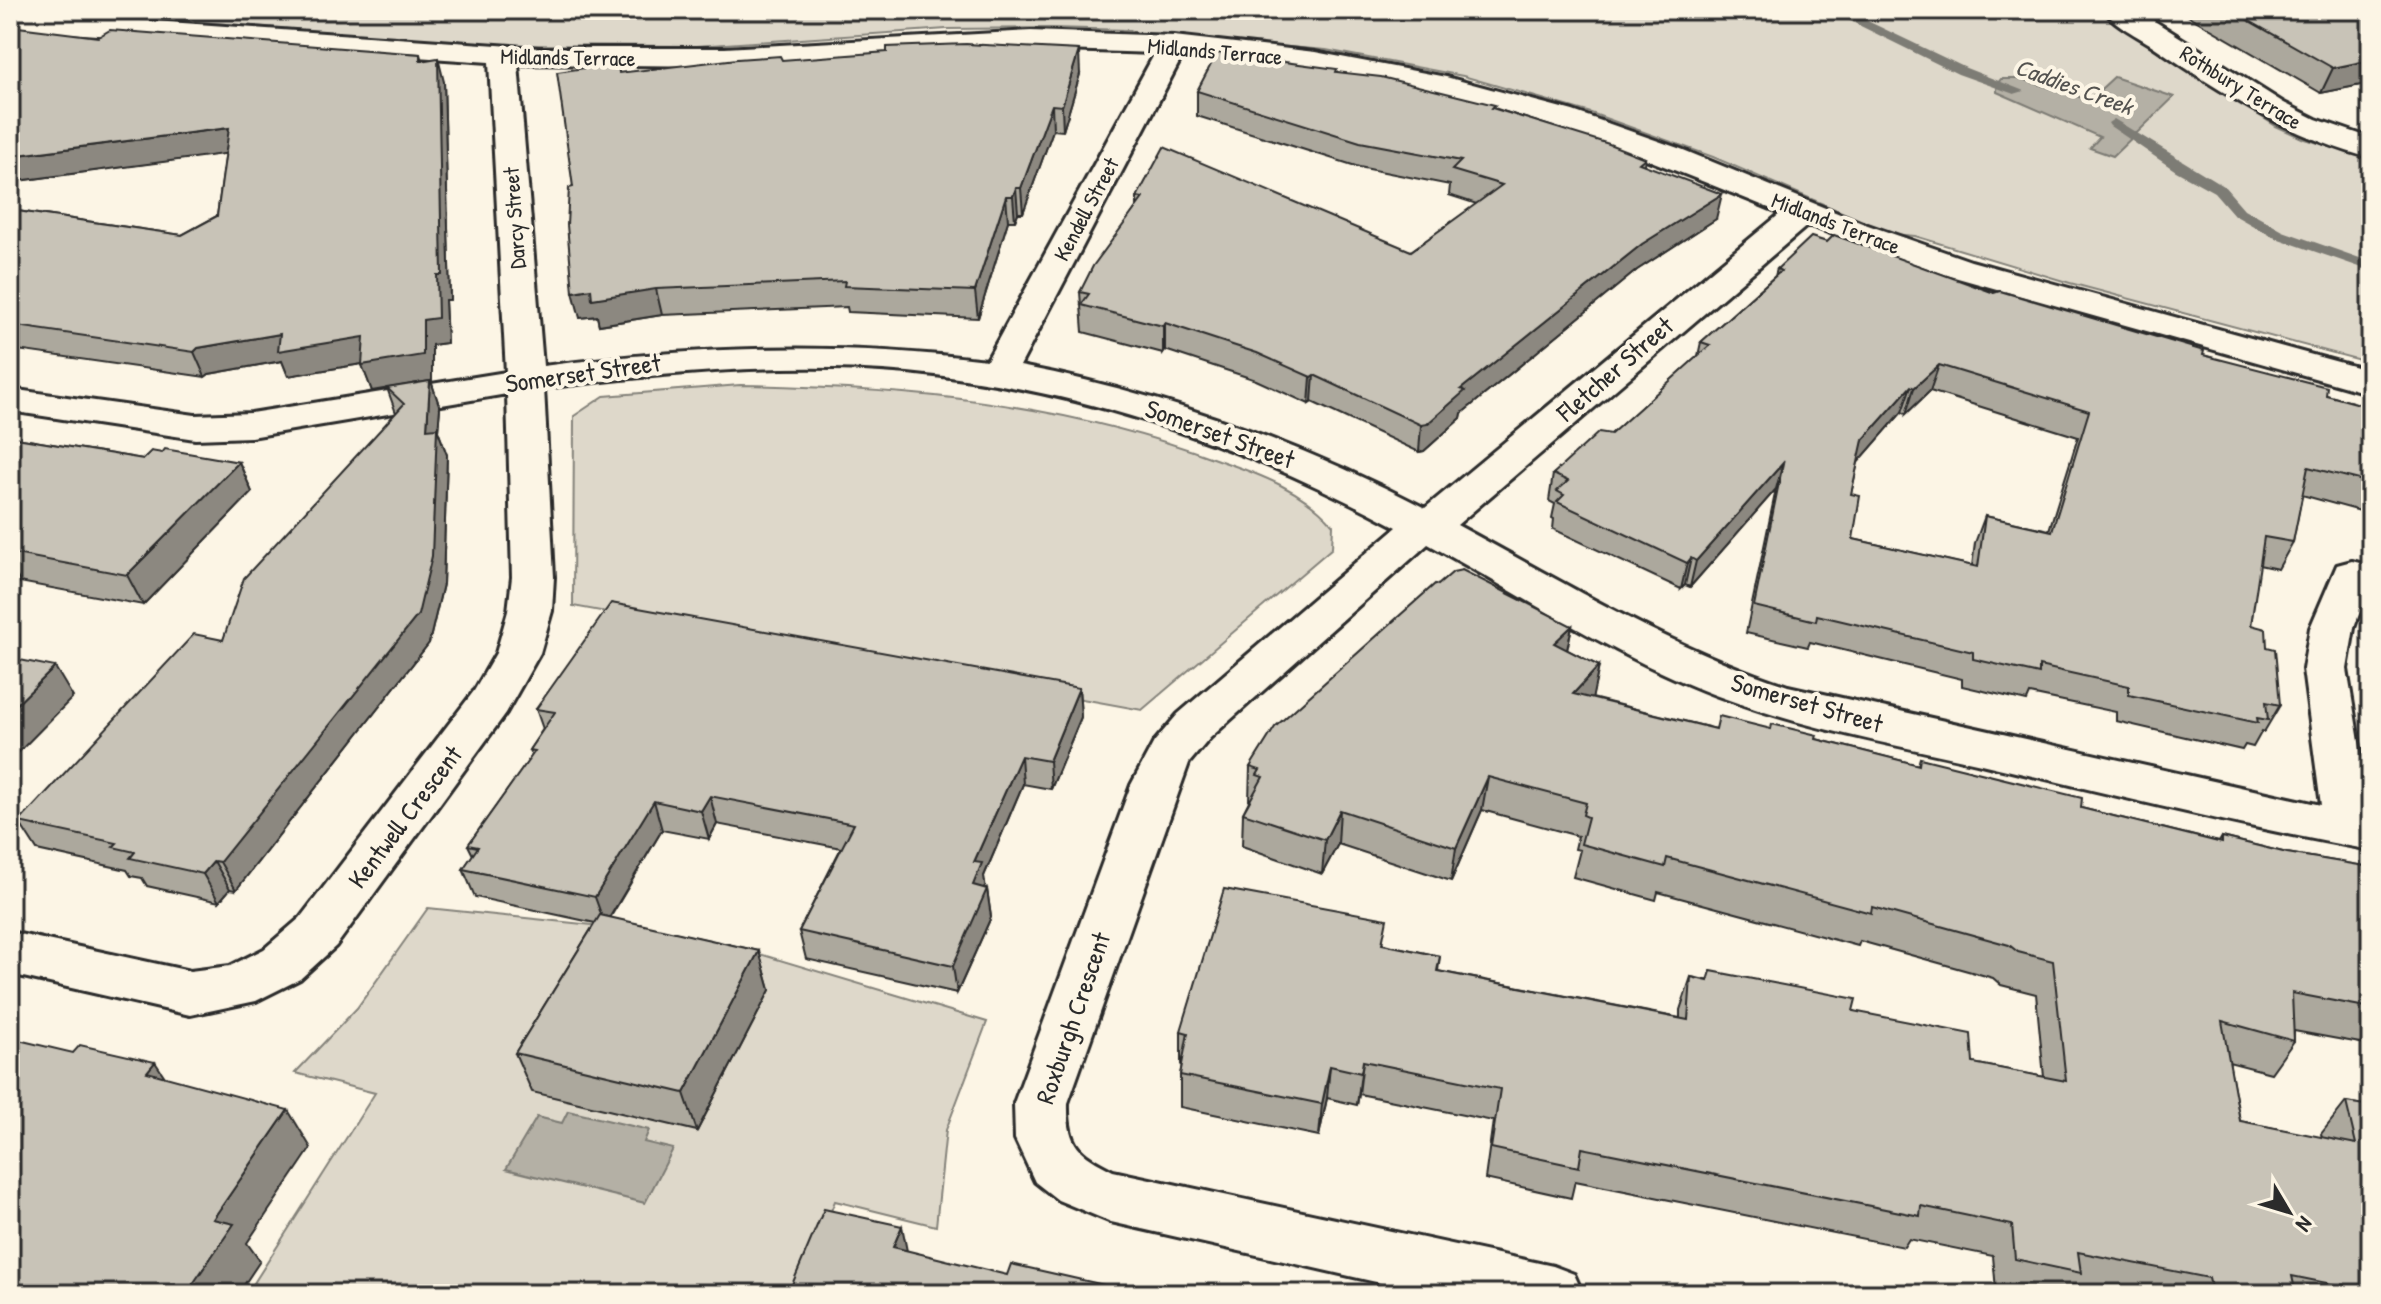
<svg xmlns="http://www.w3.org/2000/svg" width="2381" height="1304" font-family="'Patrick Hand',sans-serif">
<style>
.green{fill:#ded8ca;stroke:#84827a;stroke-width:2}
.water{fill:#b4b0a5;stroke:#7d7b74;stroke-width:2}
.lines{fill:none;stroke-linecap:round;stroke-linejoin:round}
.stream{fill:#7d7b74;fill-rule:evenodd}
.minor-casing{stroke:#2b2b2b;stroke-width:6}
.minor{fill:#fcf5e5;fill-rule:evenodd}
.wall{fill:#aca89d;stroke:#2b2b2b;stroke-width:2;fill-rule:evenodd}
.shaded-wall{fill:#8c8880;stroke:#2b2b2b;stroke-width:2}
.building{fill:#c8c3b7;stroke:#2b2b2b;stroke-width:2;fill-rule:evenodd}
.labels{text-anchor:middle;stroke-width:8;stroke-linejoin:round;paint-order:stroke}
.far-street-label{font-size:22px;fill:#2b2b2b;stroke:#fcf5e5}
.far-water-label{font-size:24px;font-style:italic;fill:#545350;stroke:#fcf5e5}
.street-label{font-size:26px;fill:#2b2b2b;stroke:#fcf5e5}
</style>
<rect width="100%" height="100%" fill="#fcf5e5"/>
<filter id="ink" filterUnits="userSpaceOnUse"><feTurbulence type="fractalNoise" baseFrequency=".0125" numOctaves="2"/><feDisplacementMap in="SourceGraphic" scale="16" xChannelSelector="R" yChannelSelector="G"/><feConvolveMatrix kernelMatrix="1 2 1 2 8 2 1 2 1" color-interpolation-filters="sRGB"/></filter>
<g filter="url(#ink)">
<!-- green -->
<g class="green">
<path d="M 44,10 L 2097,10 L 2276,126 L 2302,138 L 2371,159 L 2371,363 L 2070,283 L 1915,236 L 1893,234 L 1713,157 L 1591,113 L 1463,76 L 1326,50 L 1142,35 L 1129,30 L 1050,28 L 947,29 L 696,46 L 498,45 Z"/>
<path d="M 740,385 C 907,388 1061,402 1218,460 C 1259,474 1305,491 1333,525 L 1332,548 L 1142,710 L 573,606 L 574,416 L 604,396 Z"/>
<path d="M 428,908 L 679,934 L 726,944 L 987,1022 L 946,1130 L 936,1226 L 835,1201 L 798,1294 L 247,1294 L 375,1093 L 295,1073 L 357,1008 Z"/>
</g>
<!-- water -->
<g class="water">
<path d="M 2114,77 L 2174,97 L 2113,156 L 2090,148 L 2100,137 L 1997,92 L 1997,84 L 2001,79 L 2022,79 L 2089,100 Z"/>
<path d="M 568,1111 L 649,1130 L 644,1142 L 673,1149 L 645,1203 L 506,1169 L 537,1117 L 562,1123 Z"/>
</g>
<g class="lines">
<!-- stream -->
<g class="stream">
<path d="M 1828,10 L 1894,10 L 1888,13 L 1857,16 L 1966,68 L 2024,91 L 2014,94 L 1958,74 Z"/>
<path d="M 2114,119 L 2224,186 L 2244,209 L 2283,231 L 2371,262 L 2371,271 L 2273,237 L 2234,215 L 2214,192 L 2176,171 L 2110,126 L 2108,123 Z"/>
</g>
<defs>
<g id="minor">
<path d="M 2104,10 L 2137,10 L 2284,103 L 2316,119 L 2371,138 L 2371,158 C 2289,137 2222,93 2153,46 C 2138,36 2114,25 2104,10 Z"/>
<path d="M 10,11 L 539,48 L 725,48 L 1031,31 L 1174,36 L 1315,52 L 1446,77 L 1573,111 L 1681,149 L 1862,223 L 1971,261 L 2371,371 L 2371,394 L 1947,275 L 1808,225 L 1457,525 C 1565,583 1671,648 1788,686 L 2321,805 L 2303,669 L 2310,628 L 2337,565 L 2352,561 L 2367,565 L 2371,581 L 2354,628 L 2347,669 L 2371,814 L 2371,850 C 2241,827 2111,794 1981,764 C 1897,745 1811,730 1729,700 C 1623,662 1527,598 1428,544 L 1210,738 L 1189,763 L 1068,1103 C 1067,1144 1077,1153 1113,1171 L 1553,1266 L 1574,1274 L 1583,1294 L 1429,1294 L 1111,1222 L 1058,1200 L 1035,1182 L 1015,1139 L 1014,1103 L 1131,785 L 1154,742 L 1178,714 L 1397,527 C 1244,445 1081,389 908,372 C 787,361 664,373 544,388 L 554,577 L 552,611 L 540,653 L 506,713 L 336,946 L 300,979 L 256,1001 L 190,1015 L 10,974 L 10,932 L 190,971 L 230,966 L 264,949 L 300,918 L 474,691 L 496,653 L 508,611 L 512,577 L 507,394 L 251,437 L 195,439 L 10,411 L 10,389 L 195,415 L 251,413 L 506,372 L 489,62 L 10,29 ZM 1031,49 L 1155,53 L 987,360 C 835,341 694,347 543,366 L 518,64 L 725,66 ZM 1183,55 C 1270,65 1357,74 1442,94 C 1559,122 1670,168 1781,213 L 1425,508 C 1297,442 1162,393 1020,366 Z"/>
</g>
</defs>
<!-- minor casing -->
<use href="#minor" class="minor-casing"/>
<!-- minor -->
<use href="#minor" class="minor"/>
</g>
<!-- wall -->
<g class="wall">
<path d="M 2178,10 L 2364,10 L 2371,11 L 2371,83 L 2321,93 Z"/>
<path d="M 98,37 L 420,54 L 422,61 L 444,82 L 450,300 L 445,300 L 447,343 L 432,345 L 432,381 L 431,381 L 440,408 L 438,431 L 447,455 L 443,584 L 429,643 L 236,890 L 230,889 L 219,902 L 147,886 L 142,878 L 131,876 L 127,870 L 37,850 L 19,822 L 223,640 L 396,413 L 387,388 L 372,391 L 362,364 L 288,376 L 282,361 L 209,374 L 205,377 L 10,349 L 10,210 L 182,235 L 217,216 L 226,153 L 10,182 Z"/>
<path d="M 782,60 L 1080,74 L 1063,131 L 1053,130 L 1023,213 L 1018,213 L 1015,221 L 1008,221 L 978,318 L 848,312 L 847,307 L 662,315 L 599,325 L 597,316 L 580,318 L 573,187 L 620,73 Z"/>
<path d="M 1337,72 L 1494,108 L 1645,158 L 1644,165 L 1716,219 L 1637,270 L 1462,413 L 1461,418 L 1424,451 L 1419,452 L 1312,402 L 1309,404 L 1256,380 L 1165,350 L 1163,353 L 1083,332 L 1080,292 L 1137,206 L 1137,197 L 1411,251 L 1477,204 L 1449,195 L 1450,185 L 1359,167 L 1197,116 L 1197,91 Z"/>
<path d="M 1827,242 L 2203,355 L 2326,395 L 2371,407 L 2371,514 L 2302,495 L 2293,542 L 2278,569 L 2259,565 L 2251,625 L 2267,647 L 2280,705 L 2264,732 L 2262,731 L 2253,747 L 2245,745 L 2242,750 L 2116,721 L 2116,712 L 2030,694 L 2027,701 L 1962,686 L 1962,679 L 1810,642 L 1808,647 L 1746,633 L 1776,489 L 1690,587 L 1685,585 L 1681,589 L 1553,529 L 1554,519 L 1552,518 L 1555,504 L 1549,501 L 1553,474 L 1611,434 L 1698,356 L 1701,342 L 1775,276 L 1777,269 ZM 1930,391 L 2078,437 L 2049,530 L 1985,516 L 1975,543 L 1972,566 L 1853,539 L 1851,494 L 1858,462 L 1902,412 L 1906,414 Z"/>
<path d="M 10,437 L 143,459 L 162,453 L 239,462 L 252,492 L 143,605 L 20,582 L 10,591 Z"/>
<path d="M 1572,626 L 1567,650 L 1599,666 L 1592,698 L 1716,729 L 1770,729 L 1816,739 L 1918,765 L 1920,758 L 2081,808 L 2219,842 L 2222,837 L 2287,853 L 2371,867 L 2371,1045 L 2294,1031 L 2294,1041 L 2271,1073 L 2229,1062 L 2240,1121 L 2322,1138 L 2321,1134 L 2346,1102 L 2371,1106 L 2371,1294 L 2114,1294 L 2073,1285 L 2067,1294 L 2016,1294 L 1996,1290 L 1993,1256 L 1909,1239 L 1904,1247 L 1575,1181 L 1571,1198 L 1485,1179 L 1493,1121 L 1359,1094 L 1357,1105 L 1327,1098 L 1319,1136 L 1180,1107 L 1180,1075 L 1182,1064 L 1181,1064 L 1181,1031 L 1384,944 L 1440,956 L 1438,971 L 1680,1018 L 1680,1010 L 1691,977 L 1853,1011 L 1973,1063 L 2044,1077 L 2036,994 L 2001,985 L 1993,978 L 1860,941 L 1858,946 L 1658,892 L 1656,900 L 1573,877 L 1580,850 L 1575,849 L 1578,836 L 1482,810 L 1451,881 L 1338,844 L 1322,874 L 1242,846 L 1243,813 L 1249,801 L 1250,767 Z"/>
<path d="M 1079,688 L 1081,717 L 1051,789 L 1023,784 L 984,876 L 985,888 L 987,889 L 991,917 L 957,993 L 806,959 L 799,931 L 841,848 L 717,824 L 709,839 L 662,830 L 610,918 L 759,951 L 770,990 L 697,1131 L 532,1092 L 515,1053 L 595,923 L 475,897 L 463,869 L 473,855 L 468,845 L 532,756 L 529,750 L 543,729 L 536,709 Z"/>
</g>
<!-- shaded-wall -->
<g class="shaded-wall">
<path d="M 1079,50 L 1080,74 L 1063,131 L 1062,106 Z"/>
<path d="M 438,58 L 444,82 L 450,300 L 445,300 L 447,343 L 432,345 L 432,381 L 431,381 L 440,408 L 438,431 L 447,455 L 443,584 L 429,643 L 236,890 L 220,862 L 427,429 L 430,381 L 372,391 L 362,365 L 423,320 L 437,275 Z"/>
<path d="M 2371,60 L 2371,83 L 2321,93 L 2333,68 Z"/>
<path d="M 1052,105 L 1053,130 L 1023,213 L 1021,188 Z"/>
<path d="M 229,128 L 239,152 L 10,182 L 10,156 Z"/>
<path d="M 1016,188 L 1018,213 L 1015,221 L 1013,196 Z"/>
<path d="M 1722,194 L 1716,219 L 1637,270 L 1462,413 L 1461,418 L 1424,451 L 1419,452 L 1421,425 L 1461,389 L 1642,244 Z"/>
<path d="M 1006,196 L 1008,221 L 978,318 L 975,291 Z"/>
<path d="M 591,289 L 656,289 L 662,315 L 599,325 L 597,316 L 580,318 L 573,292 Z"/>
<path d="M 1165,323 L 1165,350 L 1163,353 L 1163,326 Z"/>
<path d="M 280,334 L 364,337 L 374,362 L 288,376 L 282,361 L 209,374 L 205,377 L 194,352 L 198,348 Z"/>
<path d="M 1939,365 L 1930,391 L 1906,414 L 1914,388 Z"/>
<path d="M 1314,375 L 1312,402 L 1309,404 L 1311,377 Z"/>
<path d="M 1911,386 L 1902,412 L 1855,466 L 1863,440 Z"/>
<path d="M 239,462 L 252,492 L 143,605 L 127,575 Z"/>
<path d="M 1783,463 L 1776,489 L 1690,587 L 1696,561 Z"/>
<path d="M 1691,558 L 1685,585 L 1681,589 L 1687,563 Z"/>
<path d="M 10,565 L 20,582 L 10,591 Z"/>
<path d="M 1572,626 L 1565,659 L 1554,643 Z"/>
<path d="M 1599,666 L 1592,700 L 1573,694 Z"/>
<path d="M 55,667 L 73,697 L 10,761 L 10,711 Z"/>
<path d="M 1079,688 L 1081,717 L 1051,789 L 1049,761 Z"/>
<path d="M 1021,756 L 1023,784 L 984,876 L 986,891 L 987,889 L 991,917 L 957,993 L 953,966 L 973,885 L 974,862 Z"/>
<path d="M 1488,777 L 1482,810 L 1451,881 L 1456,848 Z"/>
<path d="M 710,796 L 717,824 L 709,839 L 701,811 Z"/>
<path d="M 654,801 L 662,830 L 605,925 L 595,897 Z"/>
<path d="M 1340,810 L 1338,844 L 1322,874 L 1325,840 Z"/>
<path d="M 214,861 L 230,889 L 219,902 L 203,874 Z"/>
<path d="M 759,951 L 770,990 L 697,1131 L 684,1093 Z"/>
<path d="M 1363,1061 L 1359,1094 L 1357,1105 L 1361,1073 Z"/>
<path d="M 155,1062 L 181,1101 L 147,1072 Z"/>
<path d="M 1330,1066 L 1327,1098 L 1319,1136 L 1322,1104 Z"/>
<path d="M 288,1110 L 311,1148 L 247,1243 L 260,1261 L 238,1294 L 186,1294 L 213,1219 Z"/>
<path d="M 902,1226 L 909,1261 L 893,1247 Z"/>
</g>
<!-- building -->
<g class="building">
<path d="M 2230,10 L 2364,10 L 2371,11 L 2371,60 L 2333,68 Z"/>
<path d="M 10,26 L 98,37 L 110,30 L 420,54 L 420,61 L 438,58 L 442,275 L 437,275 L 438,318 L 423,320 L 423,355 L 362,365 L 364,337 L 278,351 L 280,334 L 198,348 L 194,352 L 10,325 L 10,210 L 182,235 L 217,216 L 229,128 L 10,156 Z"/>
<path d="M 966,44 L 1079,50 L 1062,106 L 1052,105 L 1021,188 L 1016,188 L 1013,196 L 1006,196 L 975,291 L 844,286 L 845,281 L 656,289 L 592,299 L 591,289 L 573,292 L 567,225 L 569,188 L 573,187 L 557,72 L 618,63 L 619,73 L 737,59 L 780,56 L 782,60 L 887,52 L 887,47 Z"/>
<path d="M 1217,53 L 1337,69 L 1336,72 L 1381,77 L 1495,105 L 1492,108 L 1609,144 L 1645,158 L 1639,163 L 1722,194 L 1642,244 L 1461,389 L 1465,391 L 1427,424 L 1421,425 L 1314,375 L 1311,377 L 1257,353 L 1165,323 L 1163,326 L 1081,305 L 1089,294 L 1080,292 L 1093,266 L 1143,198 L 1137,197 L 1164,147 L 1411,251 L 1502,185 L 1452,170 L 1461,161 L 1360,142 L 1197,91 Z"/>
<path d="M 1834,235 L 1994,293 L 2000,291 L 2204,351 L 2203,355 L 2327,387 L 2326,395 L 2371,407 L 2371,483 L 2308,467 L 2293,542 L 2264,537 L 2251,625 L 2266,629 L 2267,647 L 2275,649 L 2280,705 L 2266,702 L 2268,720 L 2257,718 L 2258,723 L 2129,695 L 2129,686 L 2039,666 L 2039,674 L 1973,659 L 1973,652 L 1817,615 L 1816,621 L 1754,606 L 1783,463 L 1696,561 L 1691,558 L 1687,563 L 1557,502 L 1564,495 L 1557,491 L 1568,481 L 1553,474 L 1599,432 L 1611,434 L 1710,345 L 1701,342 L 1781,271 L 1777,269 L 1811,237 L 1827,242 ZM 1939,365 L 2089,411 L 2052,531 L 1985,516 L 1978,567 L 1853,539 L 1860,496 L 1851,494 L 1863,440 L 1911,386 L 1914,388 Z"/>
<path d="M 430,381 L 427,429 L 437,428 L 432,556 L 418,615 L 220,862 L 214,861 L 203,874 L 130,858 L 135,852 L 113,847 L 117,843 L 19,822 L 194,634 L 223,640 L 244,578 L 404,404 L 387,388 Z"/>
<path d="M 10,437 L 143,459 L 151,451 L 162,453 L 165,449 L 239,462 L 127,575 L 10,553 Z"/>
<path d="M 1462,570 L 1572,626 L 1554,643 L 1599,666 L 1573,694 L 1716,729 L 1719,716 L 1771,729 L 1772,724 L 1817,735 L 1816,739 L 1919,765 L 1920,758 L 2082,798 L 2081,808 L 2222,843 L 2222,837 L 2287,853 L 2371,867 L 2371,1008 L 2292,993 L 2294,1041 L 2222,1021 L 2240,1121 L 2356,1144 L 2346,1102 L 2371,1106 L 2371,1292 L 2292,1276 L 2296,1294 L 2222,1294 L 2212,1292 L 2209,1278 L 2078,1252 L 2081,1273 L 2015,1259 L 2012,1225 L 1921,1206 L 1920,1216 L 1582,1148 L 1579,1167 L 1491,1148 L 1500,1089 L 1363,1061 L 1361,1073 L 1330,1066 L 1322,1104 L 1180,1075 L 1188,1033 L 1181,1031 L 1224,889 L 1387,919 L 1382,944 L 1440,956 L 1437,971 L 1688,1020 L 1691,977 L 1708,981 L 1711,971 L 1856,999 L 1853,1011 L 1971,1034 L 1973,1063 L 2066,1081 L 2053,961 L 2018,952 L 2009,945 L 1872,907 L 1871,913 L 1667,858 L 1665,867 L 1581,844 L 1588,817 L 1583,815 L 1586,803 L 1488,777 L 1456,848 L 1340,810 L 1325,840 L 1243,813 L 1263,777 L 1257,775 L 1260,770 L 1250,767 L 1275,727 L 1435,584 L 1438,585 L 1453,572 Z"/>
<path d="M 611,603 L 1079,688 L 1049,761 L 1021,756 L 974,862 L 982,863 L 973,885 L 987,889 L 953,966 L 799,931 L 854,824 L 710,796 L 701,811 L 654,801 L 595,897 L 463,869 L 478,847 L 468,845 L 535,751 L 529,750 L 555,712 L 536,709 Z"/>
<path d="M 10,658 L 55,667 L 10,711 Z"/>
<path d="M 600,915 L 759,951 L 684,1093 L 515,1053 Z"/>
<path d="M 10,1038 L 73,1053 L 80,1045 L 155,1062 L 147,1072 L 288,1110 L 213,1219 L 234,1224 L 186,1294 L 10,1294 Z"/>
<path d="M 824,1209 L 902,1226 L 893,1247 L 1007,1275 L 1011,1264 L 1144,1294 L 788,1294 Z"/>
</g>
</g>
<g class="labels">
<!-- far-street labels -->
<g class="far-street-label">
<text transform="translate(1215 51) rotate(5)" y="8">Midlands Terrace</text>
<text transform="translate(568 57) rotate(1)" y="8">Midlands Terrace</text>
<text transform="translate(2241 87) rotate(32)" y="8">Rothbury Terrace</text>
<text transform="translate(1086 209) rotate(-62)" y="8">Kendell Street</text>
<text transform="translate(514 218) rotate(-94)" y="8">Darcy Street</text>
<text transform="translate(1836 223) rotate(21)" y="8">Midlands Terrace</text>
</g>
<!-- far-water labels -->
<g class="far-water-label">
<text transform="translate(2074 87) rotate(20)" y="8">Caddies Creek</text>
</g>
<!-- street labels -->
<g class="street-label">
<text transform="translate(1615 369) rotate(-41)" y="9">Fletcher Street</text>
<text transform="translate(583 373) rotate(-8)" y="9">Somerset Street</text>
<text transform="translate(1220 434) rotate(20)" y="9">Somerset Street</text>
<text transform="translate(1807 703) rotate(16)" y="9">Somerset Street</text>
<text transform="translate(405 817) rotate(-53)" y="9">Kentwell Crescent</text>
<text transform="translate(1073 1018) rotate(-71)" y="9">Roxburgh Crescent</text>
</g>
</g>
<!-- margin -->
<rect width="2381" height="1304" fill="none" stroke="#fcf5e5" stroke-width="40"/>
<rect x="20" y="20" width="2341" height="1264" fill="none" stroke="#2b2b2b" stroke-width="3" filter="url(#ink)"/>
<!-- north arrow -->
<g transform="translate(2289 1212) rotate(128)" stroke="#fcf5e5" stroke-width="6" paint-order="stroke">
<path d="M0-6L14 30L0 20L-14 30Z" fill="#2b2b2b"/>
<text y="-12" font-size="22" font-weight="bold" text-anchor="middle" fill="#2b2b2b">N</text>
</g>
</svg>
